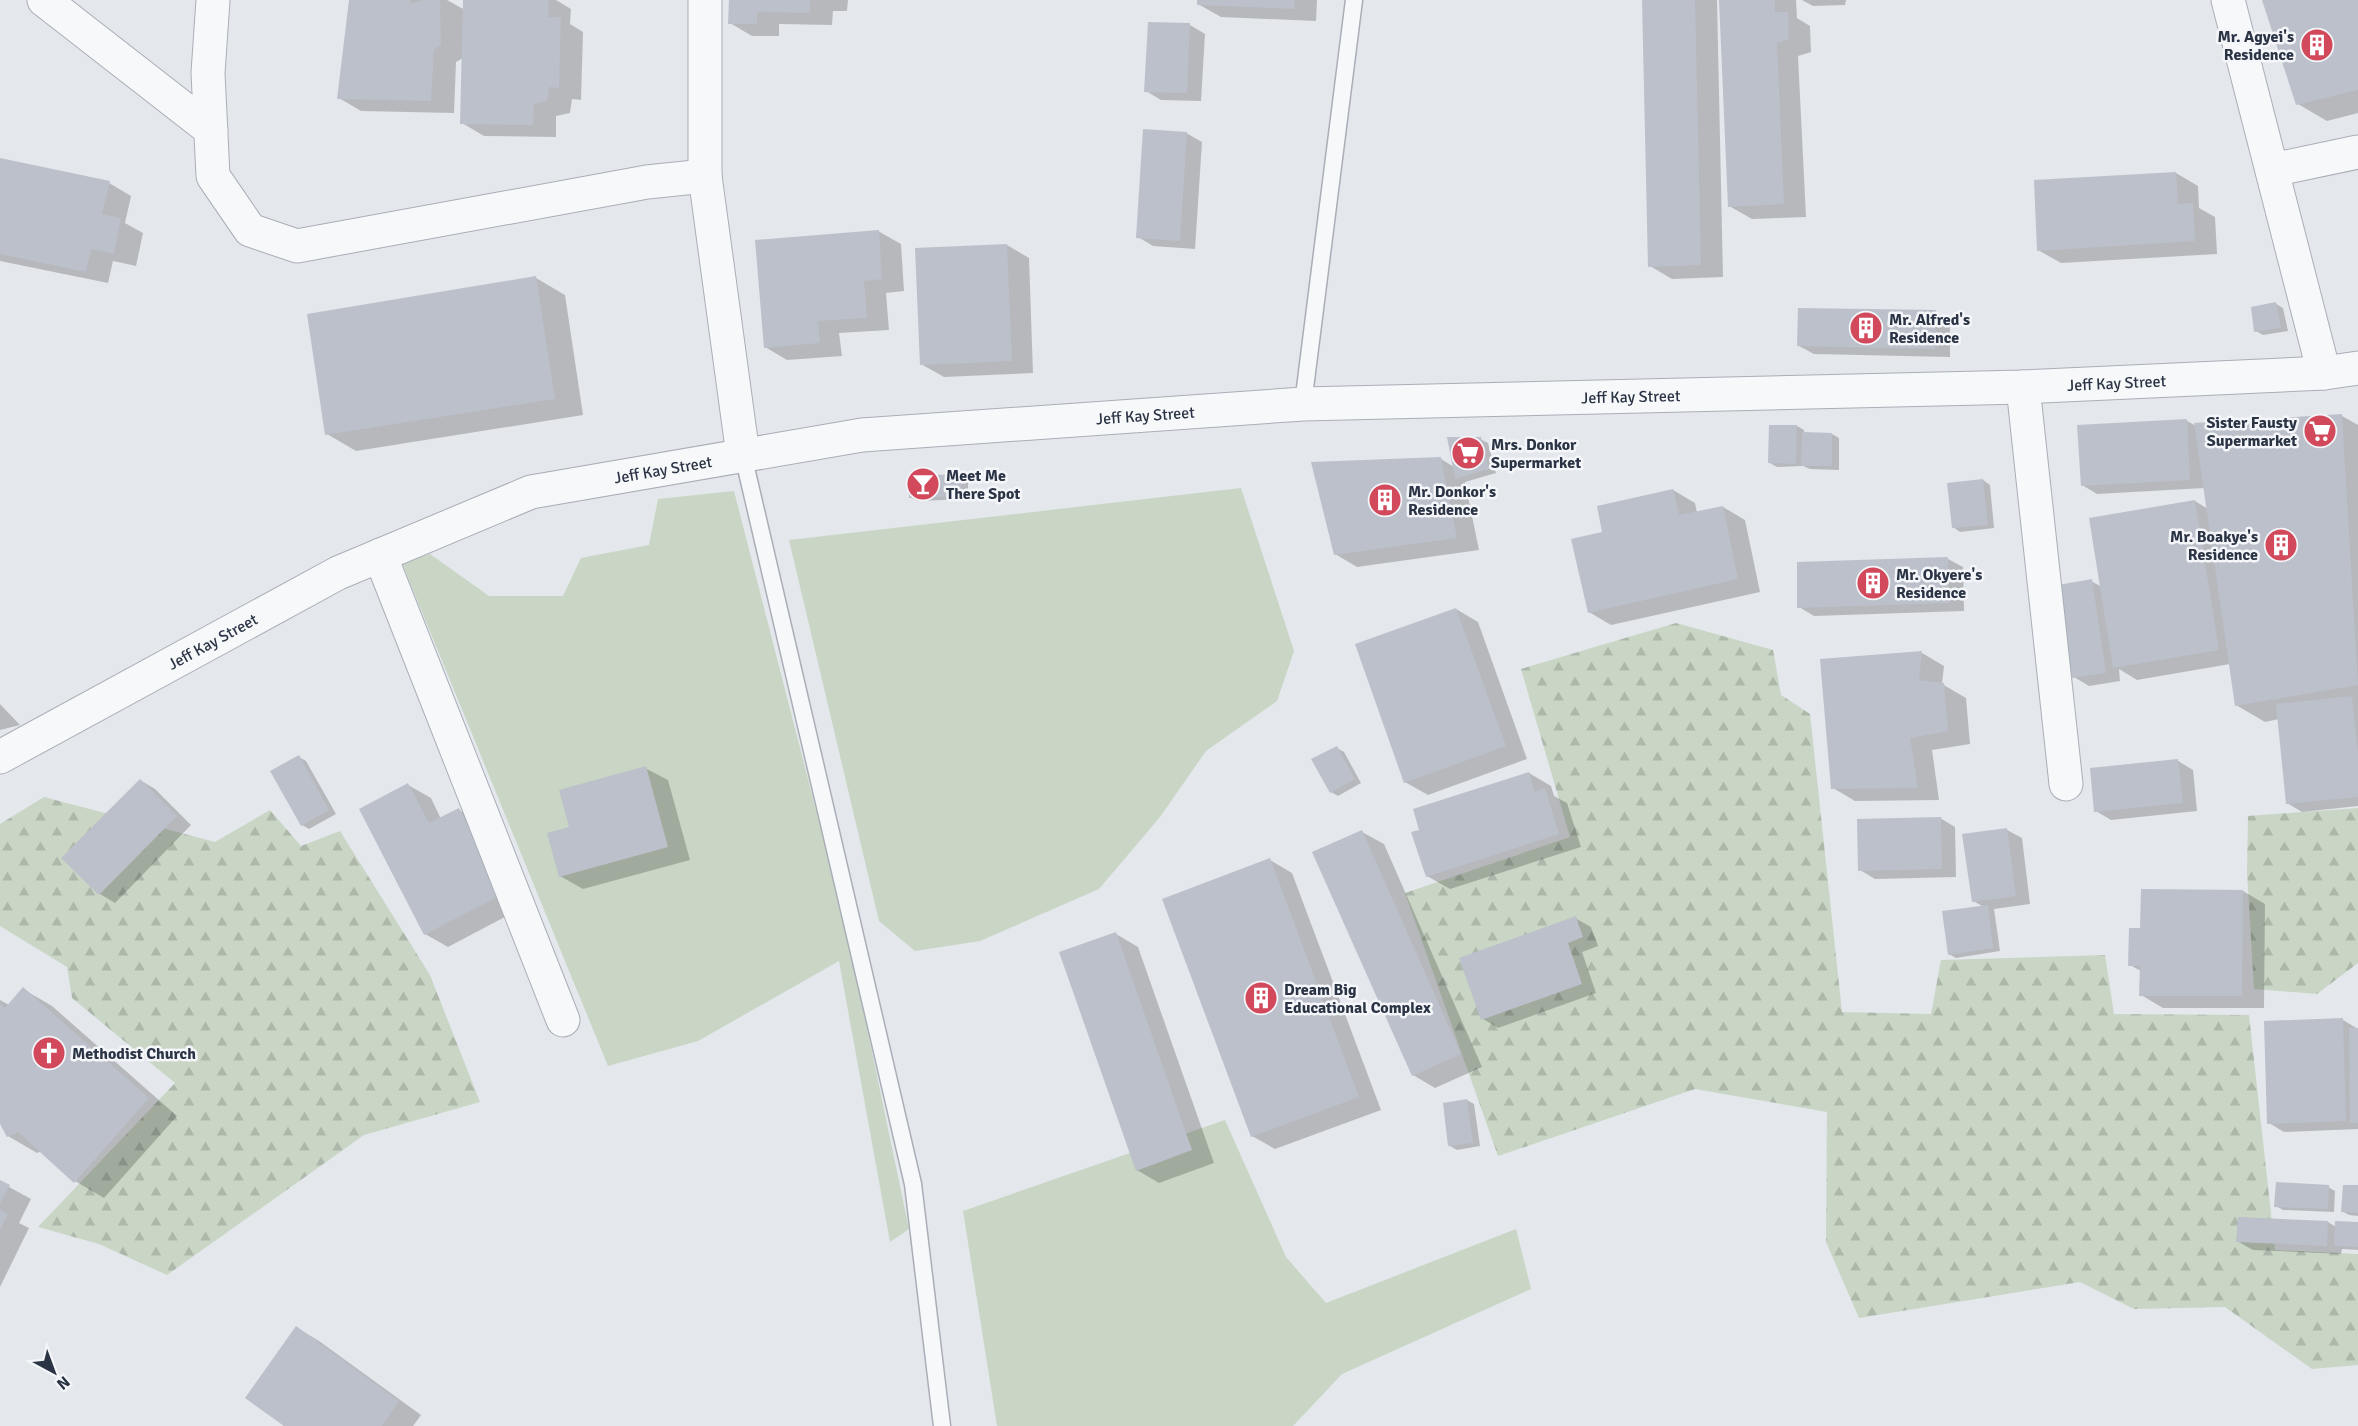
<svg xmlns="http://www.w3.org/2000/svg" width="2358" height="1426" font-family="Signika,sans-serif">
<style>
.grass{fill:#c9d6c5}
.forest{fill:url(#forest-firs)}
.shadow{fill:#0003}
.building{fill:#bbc0ca}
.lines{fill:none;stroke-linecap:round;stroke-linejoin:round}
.lane-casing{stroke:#a9aeb7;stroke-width:19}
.street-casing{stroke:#a9aeb7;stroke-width:35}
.lane{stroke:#f7f8fa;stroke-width:16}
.street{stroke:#f7f8fa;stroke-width:33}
.labels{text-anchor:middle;stroke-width:5;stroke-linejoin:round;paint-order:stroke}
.poi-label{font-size:16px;font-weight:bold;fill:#2b3445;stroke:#f4f6f9;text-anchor:start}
.street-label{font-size:16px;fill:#2b3445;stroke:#f4f6f9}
</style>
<defs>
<pattern id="forest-firs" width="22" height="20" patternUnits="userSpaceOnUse" patternTransform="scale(1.5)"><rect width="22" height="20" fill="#c9d6c5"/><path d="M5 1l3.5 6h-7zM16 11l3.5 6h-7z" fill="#adb8ab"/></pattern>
</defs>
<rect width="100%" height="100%" fill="#e4e7ec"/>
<!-- grass -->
<g class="grass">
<path d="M 1241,488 L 1294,651 L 1277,701 L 1206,751 L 1160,817 L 1099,889 L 980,941 L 915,951 L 879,921 L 789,540 Z"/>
<path d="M 734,491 L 845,923 L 909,1229 L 890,1242 L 839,961 L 698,1041 L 608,1066 L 402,563 L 430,554 L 489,596 L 563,596 L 581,558 L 649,545 L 658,499 Z"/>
<path d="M 1225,1120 L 1286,1257 L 1326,1303 L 1516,1229 L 1531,1289 L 1342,1374 L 1293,1426 L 997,1426 L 963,1211 Z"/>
</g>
<!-- forest -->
<g class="forest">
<path d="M 1676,623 L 1773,650 L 1781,695 L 1810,714 L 1842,1012 L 1931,1014 L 1941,960 L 2105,955 L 2114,1014 L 2249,1015 L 2275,1250 L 2358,1254 L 2358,1365 L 2312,1369 L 2225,1307 L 2134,1309 L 2080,1282 L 1859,1318 L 1826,1242 L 1827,1112 L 1695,1089 L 1498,1156 L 1405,893 L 1570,837 L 1521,669 Z"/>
<path d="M 44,797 L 215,842 L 270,810 L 301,846 L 340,831 L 430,975 L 480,1102 L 364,1135 L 167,1275 L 99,1244 L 38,1227 L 175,1083 L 72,998 L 67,967 L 0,926 L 0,824 Z"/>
<path d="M 2358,808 L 2358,963 L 2317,994 L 2254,989 L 2247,872 L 2248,816 Z"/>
</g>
<!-- shadow -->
<g class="shadow">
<path d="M 388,0 L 447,0 L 465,10 L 465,0 L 556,0 L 571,9 L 570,24 L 583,32 L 581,100 L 572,99 L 570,113 L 556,116 L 556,137 L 484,136 L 462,123 L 463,58 L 456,62 L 454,113 L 361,111 L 339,98 Z"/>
<path d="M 730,0 L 848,0 L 847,11 L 833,11 L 832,25 L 779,24 L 779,36 L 752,36 L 730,23 Z"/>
<path d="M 1199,0 L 1317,0 L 1316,21 L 1221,17 L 1198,4 Z"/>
<path d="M 1644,0 L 1717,0 L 1723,277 L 1672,279 L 1650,266 Z"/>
<path d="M 1720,0 L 1796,0 L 1797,18 L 1810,26 L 1811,52 L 1798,56 L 1806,217 L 1752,219 L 1729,206 Z"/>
<path d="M 1802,0 L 1846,0 L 1845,5 L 1813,6 Z"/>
<path d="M 2263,0 L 2358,0 L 2358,113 L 2327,121 L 2298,104 Z"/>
<path d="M 1190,25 L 1205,34 L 1201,101 L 1161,100 L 1146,91 Z"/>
<path d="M 1186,133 L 1202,142 L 1195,249 L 1153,246 L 1138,237 Z"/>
<path d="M 0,160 L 109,183 L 131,196 L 125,223 L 143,233 L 136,266 L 113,261 L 108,283 L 0,261 Z"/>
<path d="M 2176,173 L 2198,186 L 2199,208 L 2215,217 L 2217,254 L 2061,263 L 2038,250 Z"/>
<path d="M 878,231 L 901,244 L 904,291 L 886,293 L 889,330 L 839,333 L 842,356 L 787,360 L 765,347 Z"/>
<path d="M 1007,245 L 1029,258 L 1033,373 L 944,377 L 921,364 Z"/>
<path d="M 536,278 L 565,295 L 583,415 L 356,451 L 327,434 Z"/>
<path d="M 2276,304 L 2283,308 L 2288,331 L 2263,335 L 2256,331 Z"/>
<path d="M 1935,312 L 1950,320 L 1950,357 L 1814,354 L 1799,346 Z"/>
<path d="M 2342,416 L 2358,425 L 2358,806 L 2302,812 L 2287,803 L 2279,719 L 2265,722 L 2236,705 L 2230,664 L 2137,680 L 2119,669 L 2120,681 L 2089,686 L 2074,677 L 2091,581 L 2102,587 L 2195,501 L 2208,509 L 2205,488 L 2097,494 L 2082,485 L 2187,421 L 2196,426 Z"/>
<path d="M 1770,426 L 1797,426 L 1804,430 L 1804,434 L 1832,434 L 1839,438 L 1839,470 L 1810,469 L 1803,466 L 1777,467 L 1770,463 Z"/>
<path d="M 1480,439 L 1488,443 L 1496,473 L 1465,482 L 1479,550 L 1357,567 L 1335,554 L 1441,459 L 1454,467 Z"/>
<path d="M 960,475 L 968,479 L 968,499 L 918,501 L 910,497 Z"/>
<path d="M 1983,480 L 1990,485 L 1994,528 L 1960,532 L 1953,527 Z"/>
<path d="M 1673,490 L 1695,503 L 1697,513 L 1723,507 L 1745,520 L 1760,592 L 1611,625 L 1589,612 L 1604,533 Z"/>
<path d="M 1948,559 L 1963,567 L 1964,611 L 1814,616 L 1799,607 Z"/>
<path d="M 1456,609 L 1478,622 L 1527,759 L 1428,795 L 1405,782 Z"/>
<path d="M 1922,653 L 1944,666 L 1942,684 L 1966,698 L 1970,744 L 1932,750 L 1939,800 L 1855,801 L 1833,788 Z"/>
<path d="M 0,704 L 20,725 L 0,730 Z"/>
<path d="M 1337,748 L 1344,752 L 1361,783 L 1338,796 L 1331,792 Z"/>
<path d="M 299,757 L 306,761 L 336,814 L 309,829 L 302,825 Z"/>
<path d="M 2178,761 L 2193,770 L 2197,811 L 2111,820 L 2096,811 Z"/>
<path d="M 645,768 L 668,780 L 690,860 L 583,889 L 560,876 L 571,828 Z"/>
<path d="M 1529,773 L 1551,786 L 1554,796 L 1567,803 L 1581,847 L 1450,889 L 1427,876 L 1421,831 Z"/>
<path d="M 140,780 L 155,789 L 191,825 L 115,903 L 100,894 L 63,858 Z"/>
<path d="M 408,785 L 431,798 L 441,819 L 459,810 L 481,823 L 524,907 L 448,947 L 425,934 L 361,809 Z"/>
<path d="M 1940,818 L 1955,827 L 1956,877 L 1875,879 L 1860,870 Z"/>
<path d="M 2007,830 L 2022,838 L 2030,904 L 1994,909 L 2000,951 L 1956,958 L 1949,954 L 1984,907 L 1973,901 Z"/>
<path d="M 1362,832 L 1384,844 L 1482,1067 L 1435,1088 L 1413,1075 Z"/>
<path d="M 1270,860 L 1292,873 L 1381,1110 L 1275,1149 L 1252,1136 Z"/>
<path d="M 2243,891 L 2265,904 L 2264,1008 L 2163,1008 L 2141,995 L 2141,971 L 2130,965 L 2142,929 Z"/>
<path d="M 1575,918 L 1591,927 L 1598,946 L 1582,952 L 1596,993 L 1498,1028 L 1483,1019 Z"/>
<path d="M 1116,934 L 1138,947 L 1214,1163 L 1159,1183 L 1137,1170 Z"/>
<path d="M 23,989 L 52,1006 L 177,1116 L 104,1198 L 75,1181 L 41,1151 L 37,1153 L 8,1136 L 0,1122 L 0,1000 L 9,1005 Z"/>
<path d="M 2343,1020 L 2358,1029 L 2358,1129 L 2284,1132 L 2269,1123 Z"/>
<path d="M 1467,1100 L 1474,1104 L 1480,1146 L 1457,1150 L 1450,1146 Z"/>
<path d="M 0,1182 L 31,1199 L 19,1223 L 29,1228 L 0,1287 Z"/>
<path d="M 2328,1187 L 2335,1191 L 2334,1212 L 2283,1210 L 2276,1206 Z"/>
<path d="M 2358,1187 L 2358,1216 L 2349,1215 L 2342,1211 Z"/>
<path d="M 2328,1222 L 2336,1227 L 2358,1224 L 2358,1250 L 2342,1249 L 2341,1254 L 2253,1250 L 2237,1241 Z"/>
<path d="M 297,1328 L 319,1341 L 421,1415 L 413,1426 L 287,1426 Z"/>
</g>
<!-- building -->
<g class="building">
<path d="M 349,0 L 411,0 L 410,4 L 423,0 L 440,0 L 441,45 L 434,50 L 431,101 L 337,99 Z"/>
<path d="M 463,0 L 549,0 L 548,17 L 561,17 L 559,88 L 549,87 L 547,101 L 534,104 L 533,125 L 460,124 Z"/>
<path d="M 729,0 L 810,0 L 810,13 L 757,12 L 757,24 L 728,24 Z"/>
<path d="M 1197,0 L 1295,0 L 1294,9 L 1197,5 Z"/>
<path d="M 1642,0 L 1695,0 L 1701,265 L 1648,267 Z"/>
<path d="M 1719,0 L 1775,0 L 1775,12 L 1788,12 L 1789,39 L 1777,43 L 1784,204 L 1728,207 Z"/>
<path d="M 2262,0 L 2358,0 L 2358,90 L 2296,105 Z"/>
<path d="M 1148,22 L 1190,23 L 1187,93 L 1144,92 Z"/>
<path d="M 1143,129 L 1187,132 L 1180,241 L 1136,238 Z"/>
<path d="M 0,158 L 110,181 L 102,214 L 121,218 L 114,254 L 91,249 L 86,272 L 0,254 Z"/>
<path d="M 2176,172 L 2178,204 L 2193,203 L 2195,241 L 2037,251 L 2034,180 Z"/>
<path d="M 879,230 L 882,279 L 864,281 L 867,318 L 818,321 L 820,343 L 764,348 L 755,240 Z"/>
<path d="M 1007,244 L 1012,361 L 920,365 L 915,248 Z"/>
<path d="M 536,276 L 555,399 L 325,435 L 307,314 Z"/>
<path d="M 2276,302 L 2281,328 L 2254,332 L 2251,307 Z"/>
<path d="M 1798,308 L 1936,310 L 1935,349 L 1797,346 Z"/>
<path d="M 2342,414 L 2358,685 L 2235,706 L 2194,423 Z"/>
<path d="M 2187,419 L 2190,480 L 2081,486 L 2077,425 Z"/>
<path d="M 1769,425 L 1797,425 L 1796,464 L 1768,463 Z"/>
<path d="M 1802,432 L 1832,433 L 1832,466 L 1801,466 Z"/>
<path d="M 1447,437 L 1481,437 L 1489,469 L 1455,479 Z"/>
<path d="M 1441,457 L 1457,538 L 1334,555 L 1311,462 Z"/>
<path d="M 961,474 L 962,496 L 909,498 L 908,476 Z"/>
<path d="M 1983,479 L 1988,525 L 1952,528 L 1947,483 Z"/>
<path d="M 1673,489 L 1679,515 L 1723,506 L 1738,579 L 1588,613 L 1571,539 L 1602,532 L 1597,506 Z"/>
<path d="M 2195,500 L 2219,650 L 2113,668 L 2089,518 Z"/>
<path d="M 1948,557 L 1949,603 L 1797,608 L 1797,562 Z"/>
<path d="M 2092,579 L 2106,673 L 2072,678 L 2058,585 Z"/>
<path d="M 1456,608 L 1506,746 L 1404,783 L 1355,644 Z"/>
<path d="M 1922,651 L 1919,680 L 1944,683 L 1948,731 L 1910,738 L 1918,788 L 1831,789 L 1820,659 Z"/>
<path d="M 2352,696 L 2358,755 L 2358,797 L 2286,804 L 2276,704 Z"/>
<path d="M 1337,746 L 1355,779 L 1330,793 L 1311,759 Z"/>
<path d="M 299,755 L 329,810 L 301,826 L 270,771 Z"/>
<path d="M 2178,759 L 2183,803 L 2094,812 L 2090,768 Z"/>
<path d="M 646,766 L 668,847 L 559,877 L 547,833 L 569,827 L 559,790 Z"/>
<path d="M 1529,772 L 1535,792 L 1545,788 L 1559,834 L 1426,877 L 1411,832 L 1419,830 L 1413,809 Z"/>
<path d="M 140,779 L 177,816 L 99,895 L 61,858 Z"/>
<path d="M 408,783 L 429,823 L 459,808 L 503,894 L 424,935 L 359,809 Z"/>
<path d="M 1941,817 L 1942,869 L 1858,871 L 1857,819 Z"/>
<path d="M 2007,828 L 2016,896 L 1972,902 L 1962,834 Z"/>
<path d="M 1362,830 L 1461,1054 L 1412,1076 L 1312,852 Z"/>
<path d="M 1270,858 L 1359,1097 L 1251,1137 L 1162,899 Z"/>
<path d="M 2141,889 L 2243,890 L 2242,996 L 2139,996 L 2140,966 L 2128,966 L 2129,928 L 2140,928 Z"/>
<path d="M 1988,905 L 1993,948 L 1948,955 L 1942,911 Z"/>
<path d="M 1576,916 L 1583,937 L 1568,943 L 1582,984 L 1481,1020 L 1459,958 Z"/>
<path d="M 1116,932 L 1192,1150 L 1136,1171 L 1059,952 Z"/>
<path d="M 23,987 L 149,1098 L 74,1183 L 18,1132 L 7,1137 L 0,1124 L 0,1003 L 5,1008 Z"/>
<path d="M 2343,1018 L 2346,1121 L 2267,1124 L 2264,1021 Z"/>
<path d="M 2349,1028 L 2358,1028 L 2358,1123 L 2350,1123 Z"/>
<path d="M 1467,1099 L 1473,1143 L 1448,1146 L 1443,1103 Z"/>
<path d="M 0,1180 L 10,1185 L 0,1204 Z"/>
<path d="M 2276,1182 L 2329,1185 L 2328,1209 L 2274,1207 Z"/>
<path d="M 2343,1185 L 2358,1185 L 2358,1213 L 2341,1212 Z"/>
<path d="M 0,1210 L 8,1214 L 0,1230 Z"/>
<path d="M 2238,1217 L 2328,1221 L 2327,1246 L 2236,1242 Z"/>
<path d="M 2335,1221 L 2358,1222 L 2358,1247 L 2334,1246 Z"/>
<path d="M 296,1326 L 399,1401 L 382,1426 L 284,1426 L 245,1398 Z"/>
</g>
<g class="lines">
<defs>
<g id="lane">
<path d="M 1303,404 L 1354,0"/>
<path d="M 743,455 L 913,1184 L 942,1426"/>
</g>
<g id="street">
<path d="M 44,0 L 211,130"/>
<path d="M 213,0 L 208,73 L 213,176 L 250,230 L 297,246 L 647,182 L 705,176"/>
<path d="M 705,0 L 705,176 L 743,455"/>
<path d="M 2228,0 L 2324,373"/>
<path d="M 2272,170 L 2358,152"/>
<path d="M 2023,387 L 2066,784"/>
<path d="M 380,555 L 563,1020"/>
<path id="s1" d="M 0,757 L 338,573 L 531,492 L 862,435 L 1303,404 L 2023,387 L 2324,373 L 2358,368"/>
</g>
</defs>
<!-- lane casing -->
<use href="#lane" class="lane-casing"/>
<!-- street casing -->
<use href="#street" class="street-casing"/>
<!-- lane -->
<use href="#lane" class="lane"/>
<!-- street -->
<use href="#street" class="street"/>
</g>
<!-- icons -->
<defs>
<symbol id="building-disc" viewBox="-11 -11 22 22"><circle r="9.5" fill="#d1495b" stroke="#f4f6f9"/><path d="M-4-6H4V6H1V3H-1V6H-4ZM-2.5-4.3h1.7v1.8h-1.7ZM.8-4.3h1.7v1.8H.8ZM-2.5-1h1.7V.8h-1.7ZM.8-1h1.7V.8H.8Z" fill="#fff"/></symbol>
<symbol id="supermarket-disc" viewBox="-11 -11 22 22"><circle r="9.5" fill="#d1495b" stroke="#f4f6f9"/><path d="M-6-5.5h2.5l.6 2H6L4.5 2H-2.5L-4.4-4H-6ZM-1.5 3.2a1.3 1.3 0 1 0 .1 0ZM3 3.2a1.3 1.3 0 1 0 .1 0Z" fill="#fff"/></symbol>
<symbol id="bar-disc" viewBox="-11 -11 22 22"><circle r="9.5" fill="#d1495b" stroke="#f4f6f9"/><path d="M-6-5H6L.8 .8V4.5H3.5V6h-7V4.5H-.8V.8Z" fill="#fff"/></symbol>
<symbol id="church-disc" viewBox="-11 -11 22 22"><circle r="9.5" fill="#d1495b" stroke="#f4f6f9"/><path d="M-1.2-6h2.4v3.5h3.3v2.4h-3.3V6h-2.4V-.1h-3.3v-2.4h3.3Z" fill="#fff"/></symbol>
</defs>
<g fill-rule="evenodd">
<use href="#building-disc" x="2298" y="26" width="38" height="38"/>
<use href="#building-disc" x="1847" y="309" width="38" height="38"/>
<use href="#supermarket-disc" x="2301" y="412" width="38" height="38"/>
<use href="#supermarket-disc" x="1449" y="434" width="38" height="38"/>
<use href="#bar-disc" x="904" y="465" width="38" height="38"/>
<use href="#building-disc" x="1366" y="481" width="38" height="38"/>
<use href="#building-disc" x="2262" y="526" width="38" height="38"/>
<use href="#building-disc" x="1854" y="564" width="38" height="38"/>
<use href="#building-disc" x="1242" y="979" width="38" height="38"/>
<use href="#church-disc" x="30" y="1034" width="38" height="38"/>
</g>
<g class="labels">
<!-- poi labels -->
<g class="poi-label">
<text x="2294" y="42" text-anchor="end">Mr. Agyei's<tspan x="2294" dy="18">Residence</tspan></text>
<text x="1889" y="325">Mr. Alfred's<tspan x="1889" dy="18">Residence</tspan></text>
<text x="2297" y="428" text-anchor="end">Sister Fausty<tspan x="2297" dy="18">Supermarket</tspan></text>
<text x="1491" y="450">Mrs. Donkor<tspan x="1491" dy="18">Supermarket</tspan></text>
<text x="946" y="481">Meet Me<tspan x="946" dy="18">There Spot</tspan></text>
<text x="1408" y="497">Mr. Donkor's<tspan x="1408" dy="18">Residence</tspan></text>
<text x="2258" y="542" text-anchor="end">Mr. Boakye's<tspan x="2258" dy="18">Residence</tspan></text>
<text x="1896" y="580">Mr. Okyere's<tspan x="1896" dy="18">Residence</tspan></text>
<text x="1284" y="995">Dream Big<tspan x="1284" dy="18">Educational Complex</tspan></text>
<text x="72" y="1059">Methodist Church</text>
</g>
<!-- street labels -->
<g class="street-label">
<text dy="6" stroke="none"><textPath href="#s1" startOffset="2186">Jeff Kay Street</textPath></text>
<text dy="6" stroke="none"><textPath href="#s1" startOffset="1700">Jeff Kay Street</textPath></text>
<text dy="6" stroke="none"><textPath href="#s1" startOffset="1214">Jeff Kay Street</textPath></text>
<text dy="6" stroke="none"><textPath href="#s1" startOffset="728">Jeff Kay Street</textPath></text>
<text dy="6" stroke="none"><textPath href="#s1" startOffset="242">Jeff Kay Street</textPath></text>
</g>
</g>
<!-- north arrow -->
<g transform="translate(54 1372) rotate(139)" stroke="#f4f6f9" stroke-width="4.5" paint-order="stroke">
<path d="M0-4.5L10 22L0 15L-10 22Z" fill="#2b3445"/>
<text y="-9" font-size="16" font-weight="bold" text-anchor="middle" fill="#2b3445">N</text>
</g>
</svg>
